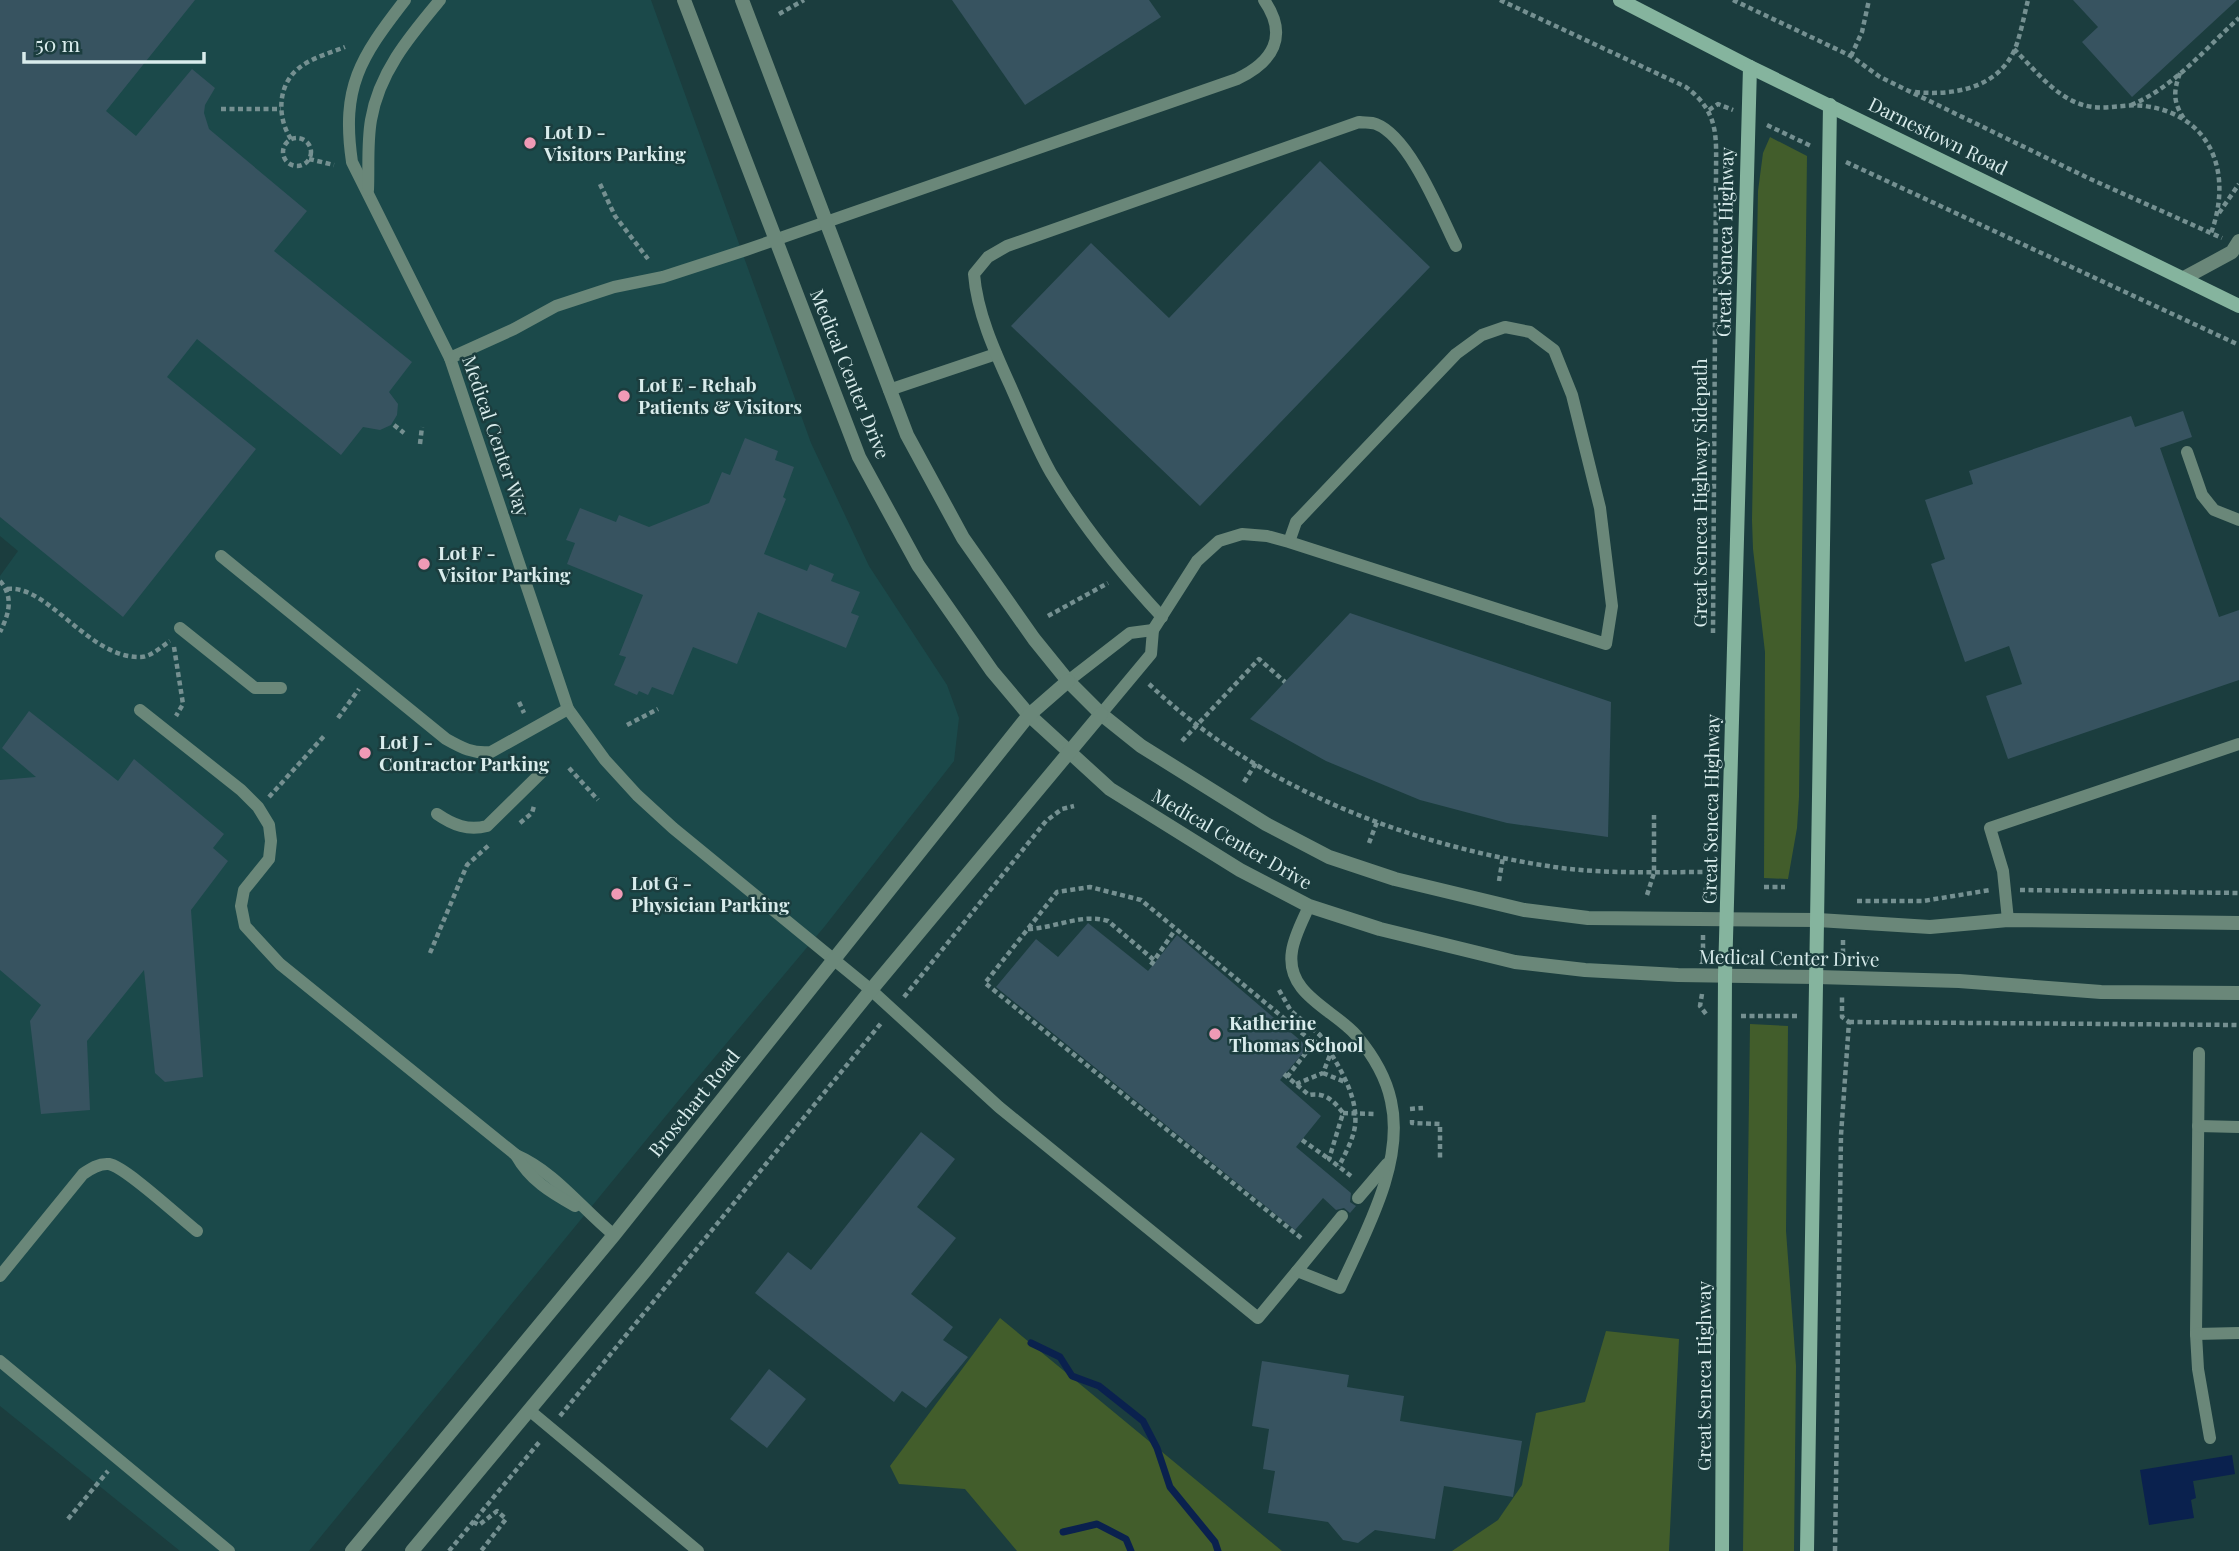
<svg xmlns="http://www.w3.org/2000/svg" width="2239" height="1551" font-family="'Playfair Display',serif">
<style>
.built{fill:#1b494a}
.green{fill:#425d2b}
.water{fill:#0a214e}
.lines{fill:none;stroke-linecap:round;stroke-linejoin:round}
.stream{stroke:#0a214e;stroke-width:7}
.building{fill:#375360}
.path{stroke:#759091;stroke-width:4.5;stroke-dasharray:5 3.5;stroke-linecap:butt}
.service{stroke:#6a8779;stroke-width:12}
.minor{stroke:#6a8779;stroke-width:14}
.tertiary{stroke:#6a8779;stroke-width:14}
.secondary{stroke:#85b49e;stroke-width:14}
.poi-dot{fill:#f09ab6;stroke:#1b3d3e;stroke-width:2.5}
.labels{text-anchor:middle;stroke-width:5;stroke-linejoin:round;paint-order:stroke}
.poi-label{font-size:19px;font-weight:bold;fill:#d9ecec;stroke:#1b3d3e;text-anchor:start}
.street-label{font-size:19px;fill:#d9ecec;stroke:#1b3d3e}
</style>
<rect width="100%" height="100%" fill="#1b3d3e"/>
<!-- built -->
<path class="built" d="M 0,0 L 651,0 L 811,443 L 869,566 L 947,685 L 959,718 L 954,761 L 825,926 L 683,1095 L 309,1551 L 180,1551 L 0,1406 L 0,576 L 18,551 L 0,536 Z"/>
<!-- green -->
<g class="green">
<path d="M 1770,137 L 1807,156 L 1799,797 L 1797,828 L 1788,879 L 1764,878 L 1765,652 L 1753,549 L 1752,520 L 1758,191 L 1763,153 Z"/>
<path d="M 1750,1024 L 1788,1026 L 1786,1231 L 1796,1366 L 1794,1551 L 1743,1551 Z"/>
<path d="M 1000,1318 L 1282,1551 L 1017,1551 L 965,1489 L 899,1484 L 890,1466 Z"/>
<path d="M 1606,1331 L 1679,1339 L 1669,1551 L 1452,1551 L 1498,1520 L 1522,1485 L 1536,1413 L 1585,1402 Z"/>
</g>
<!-- water -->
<path class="water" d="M 2232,1455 L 2235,1474 L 2193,1481 L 2196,1498 L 2191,1500 L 2194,1518 L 2149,1525 L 2140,1470 Z"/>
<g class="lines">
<!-- stream -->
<g class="stream">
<path d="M 1031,1343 L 1060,1357 L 1072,1376 L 1099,1386 L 1143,1421 L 1157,1448 L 1170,1487 L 1215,1542 L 1218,1551"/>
<path d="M 1063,1532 L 1097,1524 L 1126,1539 L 1131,1551"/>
</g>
</g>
<!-- building -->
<g class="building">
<path d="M 0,0 L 195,0 L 106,111 L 136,136 L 192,69 L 215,88 L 205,105 L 204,113 L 209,129 L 307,211 L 274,251 L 412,362 L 389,392 L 398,404 L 397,415 L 391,425 L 380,430 L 363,427 L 341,455 L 197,339 L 167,377 L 256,449 L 123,617 L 0,517 Z"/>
<path d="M 952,0 L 1149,0 L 1161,17 L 1025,105 Z"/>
<path d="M 2073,0 L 2237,0 L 2132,97 L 2082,42 L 2098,27 Z"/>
<path d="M 1320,161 L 1430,267 L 1200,506 L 1011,326 L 1091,243 L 1169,318 Z"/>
<path d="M 2183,411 L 2192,437 L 2160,448 L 2219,617 L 2239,610 L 2239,680 L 2008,759 L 1986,696 L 2022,684 L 2009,646 L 1965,662 L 1931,564 L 1945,559 L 1925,500 L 1973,484 L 1969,471 L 2131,416 L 2135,427 Z"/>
<path d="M 745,438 L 778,451 L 775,460 L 794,467 L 783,497 L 786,499 L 764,554 L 807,571 L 810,564 L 834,574 L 831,581 L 860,592 L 851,613 L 859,616 L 846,648 L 758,612 L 737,664 L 693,647 L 673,695 L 652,687 L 648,695 L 639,691 L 637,695 L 614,685 L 626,657 L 619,655 L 643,595 L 567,564 L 575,543 L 566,540 L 580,508 L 616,522 L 619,515 L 649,527 L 709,503 L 722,472 L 730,475 Z"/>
<path d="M 1350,613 L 1611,702 L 1608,837 L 1507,823 L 1420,800 L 1326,761 L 1250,719 Z"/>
<path d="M 29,711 L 118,781 L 134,759 L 224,834 L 213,848 L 228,861 L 191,910 L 203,1077 L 165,1082 L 155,1073 L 144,970 L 87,1041 L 90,1110 L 41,1114 L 30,1021 L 41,1005 L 0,970 L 0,780 L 36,777 L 2,748 Z"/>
<path d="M 1088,923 L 1148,971 L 1177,935 L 1308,1047 L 1280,1080 L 1321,1116 L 1296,1147 L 1351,1193 L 1350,1202 L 1356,1206 L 1350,1213 L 1344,1208 L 1336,1210 L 1323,1198 L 1295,1230 L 996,987 L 1036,939 L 1058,957 Z"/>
<path d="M 921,1132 L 955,1159 L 917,1207 L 956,1238 L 911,1294 L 953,1327 L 943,1340 L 968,1357 L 926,1408 L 902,1391 L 894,1402 L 755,1293 L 788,1252 L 811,1270 Z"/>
<path d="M 1262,1361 L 1349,1375 L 1347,1387 L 1404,1396 L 1400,1421 L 1522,1441 L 1513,1497 L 1444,1486 L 1435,1539 L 1375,1530 L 1358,1543 L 1343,1540 L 1328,1522 L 1268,1513 L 1275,1471 L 1263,1469 L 1269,1429 L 1252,1426 Z"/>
<path d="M 769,1369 L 806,1399 L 767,1448 L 730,1419 Z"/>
</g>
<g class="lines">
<!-- path -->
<g class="path">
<path d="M 1500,0 L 1686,87 C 1720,113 1716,137 1716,176 L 1713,633"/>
<path d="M 1733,0 L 1851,56 L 1880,77 L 2088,178 L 2222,238"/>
<path d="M 779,14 L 804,0"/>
<path d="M 2014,49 C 2034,69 2054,95 2080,104 C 2102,112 2123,103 2145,106 C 2212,115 2233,174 2211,233"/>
<path d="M 1851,56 L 1862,32 L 1869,0"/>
<path d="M 2180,73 C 2173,92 2173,103 2185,120"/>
<path d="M 1915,92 C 1954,96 1998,88 2015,49 C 2021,33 2024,16 2028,0"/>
<path d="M 2131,105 C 2173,88 2206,48 2239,18"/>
<path d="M 221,109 L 281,109"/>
<path d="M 1709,110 L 1718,104 L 1733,110"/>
<path d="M 1767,125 L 1813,147"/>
<circle cx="297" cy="152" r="14"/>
<path d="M 291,139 C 277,118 277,85 299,68 C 311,58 330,53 345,47"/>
<path d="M 309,159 L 334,165"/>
<path d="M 1846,162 L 2239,345"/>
<path d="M 600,184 L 615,216 L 648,259"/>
<path d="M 2219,213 L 2239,184"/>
<path d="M 394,425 L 404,433"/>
<path d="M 420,444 L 422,427"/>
<path d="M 0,581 C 14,597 9,614 0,632"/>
<path d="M 7,589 C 48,584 89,659 141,657 C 151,657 162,646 170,641"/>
<path d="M 1048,616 L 1108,583"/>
<path d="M 174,647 L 183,704 L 176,716"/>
<path d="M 1149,684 C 1259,789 1412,847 1561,868 C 1610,874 1660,872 1710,872"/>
<path d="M 519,702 L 524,713"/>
<path d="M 338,718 L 359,689"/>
<path d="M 627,725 L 658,709"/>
<path d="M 1182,741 L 1259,659 L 1285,682"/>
<path d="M 569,768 L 598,800"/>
<path d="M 1244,782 L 1256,763"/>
<path d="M 269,797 L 325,735"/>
<path d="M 520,823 L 532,813 L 534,806"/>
<path d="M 1369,843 L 1377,822"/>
<path d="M 1499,881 L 1503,857"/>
<path d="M 1764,887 L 1785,887"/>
<path d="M 2020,890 L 2239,893"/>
<path d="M 1647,895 L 1654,873 L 1654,815"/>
<path d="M 1704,901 L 1707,882"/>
<path d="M 1857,901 L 1923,901 L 1990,890"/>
<path d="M 1028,929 C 1056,928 1081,913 1108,921 L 1154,960"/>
<path d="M 430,953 L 467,865 L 489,845"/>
<path d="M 1703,957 L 1703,934"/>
<path d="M 1843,962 L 1843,940"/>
<path d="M 1151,965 L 1175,930"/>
<path d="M 1279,990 L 1291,1011 L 1320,1035"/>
<path d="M 1702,994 L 1700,1006 L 1706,1014"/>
<path d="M 904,997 L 1046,821 L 1062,809 L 1074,806"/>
<path d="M 1741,1016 L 1799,1016"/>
<path d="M 1849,1022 L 2239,1025"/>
<path d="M 1323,1073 L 1345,1082"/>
<path d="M 1284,1074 L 1309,1095 C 1325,1092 1334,1101 1343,1113 L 1329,1159 L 1351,1176 L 1349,1179"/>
<path d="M 1287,1077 L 1320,1035 C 1335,1061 1359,1094 1355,1126 C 1353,1140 1345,1154 1339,1166"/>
<path d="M 1296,1084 L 1323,1073 L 1330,1055"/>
<path d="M 1410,1109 L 1423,1108"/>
<path d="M 1343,1113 L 1377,1114"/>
<path d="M 1412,1120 L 1412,1123 L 1440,1124 L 1440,1159"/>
<path d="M 1302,1140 L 1329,1159"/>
<path d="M 1301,1238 L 985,983 L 1057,892 L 1090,887 L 1141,900 L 1314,1043"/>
<path d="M 560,1416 L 882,1022"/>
<path d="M 68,1519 L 108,1471"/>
<path d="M 473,1522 L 479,1525 L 497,1511 L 506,1519 L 481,1551"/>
<path d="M 449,1551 L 541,1440"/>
<path d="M 1835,1551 L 1841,1135 L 1849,1022 L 1842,1017 L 1842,996"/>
</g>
<!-- service -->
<g class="service">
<path d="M 405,0 C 360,58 341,87 352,162 L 450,358 L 568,709 L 605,760 L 637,795 L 673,828 L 871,990 L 999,1107 L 1258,1318 L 1297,1271"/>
<path d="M 368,190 C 369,167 367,143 371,120 C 379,72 410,36 440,0"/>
<path d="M 450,358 L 514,329 L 556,306 L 614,287 L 663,277 L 746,250 L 1237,79 C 1273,62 1289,36 1264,0"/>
<path d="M 889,390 L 996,354"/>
<path d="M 2187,452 L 2202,495 L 2214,510 L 2239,520"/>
<path d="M 221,556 L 446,739 C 462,748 473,754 491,752 L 568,709"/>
<path d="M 1162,617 C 1121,573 1082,525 1051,473 C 1035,445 1023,414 1010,385 C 994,350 977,312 974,274 L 988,257 L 1007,246 L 1359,122 C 1364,123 1371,122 1376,124 C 1410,137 1440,214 1456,246"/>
<path d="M 180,628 L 255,688 L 281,688"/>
<path d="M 1068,681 L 1130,633 L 1153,630"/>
<path d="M 140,710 L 241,790 L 258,807 L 269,825 L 271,841 L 269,859 L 244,890 L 241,906 L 245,926 L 280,964 L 516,1155 C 555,1172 581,1208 614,1235"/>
<path d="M 1101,714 L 1151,654 L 1153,630 L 1197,561 L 1219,541 L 1242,534 L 1267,536 L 1289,542 L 1606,644 L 1612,606 L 1600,508 L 1572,395 L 1554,350 L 1530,332 L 1505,327 L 1482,335 L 1456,354 L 1296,522 L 1289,542"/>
<path d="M 437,814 C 453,825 468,831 487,826 L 543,771"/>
<path d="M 1309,906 C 1303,920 1294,936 1292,951 C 1285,994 1333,1009 1356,1035 C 1372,1054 1386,1077 1391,1101 C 1405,1163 1365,1233 1340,1288 L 1297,1271 L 1342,1216"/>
<path d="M 2008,920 L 2003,871 L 1990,828 L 2239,744"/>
<path d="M 2199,1053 L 2196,1334 L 2198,1369 L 2210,1438"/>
<path d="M 2198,1126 L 2239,1127"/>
<path d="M 516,1155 C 530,1180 550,1192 575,1206"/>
<path d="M 1358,1198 L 1387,1164"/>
<path d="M 0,1276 L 83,1174 C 90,1169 99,1163 109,1164 C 126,1167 180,1218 197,1231"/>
<path d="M 2196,1334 L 2239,1333"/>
<path d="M 0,1361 L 229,1551"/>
<path d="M 529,1410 L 698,1551"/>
</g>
<!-- minor -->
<g class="minor">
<path d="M 2184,278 L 2232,252 L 2239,241"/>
<path d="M 1818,920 L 1930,927 L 2008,920 L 2239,923"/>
<path d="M 1817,977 L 1959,981 L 2101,992 L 2239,993"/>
</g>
<!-- tertiary -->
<g class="tertiary">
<path d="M 684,0 L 859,457 L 918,565 L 992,671 L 1029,715 L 1110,789 L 1240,870 L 1309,906 L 1380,929 L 1515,962 L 1585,970 L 1678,975 L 1817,977"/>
<path d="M 742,0 L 907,435 L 963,538 L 1034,639 L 1068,681 L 1101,714 L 1141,746 L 1266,824 L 1329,857 L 1395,879 L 1524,910 L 1588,918 L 1818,920"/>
<path d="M 352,1551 L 614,1235 L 1029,715 L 1068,681"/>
<path d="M 412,1551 L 645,1271 L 871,990 L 1101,714"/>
</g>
<!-- secondary -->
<g class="secondary">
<path d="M 1620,0 L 1750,67 L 2239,306"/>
<path d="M 1722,1551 L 1725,975 L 1750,67"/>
<path d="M 1807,1551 L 1830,105"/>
</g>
</g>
<!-- markers -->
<g class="poi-dot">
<circle cx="530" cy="143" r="7"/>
<circle cx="624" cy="396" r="7"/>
<circle cx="424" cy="564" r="7"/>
<circle cx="365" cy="753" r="7"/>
<circle cx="617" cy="894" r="7"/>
<circle cx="1215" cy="1034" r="7"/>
</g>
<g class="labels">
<!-- poi labels -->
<g class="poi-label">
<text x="544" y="139">Lot D -<tspan x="544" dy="22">Visitors Parking</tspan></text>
<text x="638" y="392">Lot E - Rehab<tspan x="638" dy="22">Patients &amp; Visitors</tspan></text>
<text x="438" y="560">Lot F -<tspan x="438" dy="22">Visitor Parking</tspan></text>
<text x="379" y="749">Lot J -<tspan x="379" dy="22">Contractor Parking</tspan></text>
<text x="631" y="890">Lot G -<tspan x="631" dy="22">Physician Parking</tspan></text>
<text x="1229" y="1030">Katherine<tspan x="1229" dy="22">Thomas School</tspan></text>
</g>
<!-- street labels -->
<g class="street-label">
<text transform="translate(1938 136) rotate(26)" y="7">Darnestown Road</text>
<text transform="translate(1725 242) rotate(-89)" y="7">Great Seneca Highway</text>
<text transform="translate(850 374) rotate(68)" y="7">Medical Center Drive</text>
<text transform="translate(496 436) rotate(71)" y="7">Medical Center Way</text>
<text transform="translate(1700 493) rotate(-90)" y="7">Great Seneca Highway Sidepath</text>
<text transform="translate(1711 809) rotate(-89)" y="7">Great Seneca Highway</text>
<text transform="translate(1232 839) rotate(30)" y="7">Medical Center Drive</text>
<text transform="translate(1789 958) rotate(1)" y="7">Medical Center Drive</text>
<text transform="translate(694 1103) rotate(-51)" y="7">Broschart Road</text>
<text transform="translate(1704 1376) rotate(-90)" y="7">Great Seneca Highway</text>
</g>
</g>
<!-- scale -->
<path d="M24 52v10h180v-10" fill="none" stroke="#d9ecec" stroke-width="3.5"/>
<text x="35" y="52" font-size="21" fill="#d9ecec" stroke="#1b3d3e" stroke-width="5" paint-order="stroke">50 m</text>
</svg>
